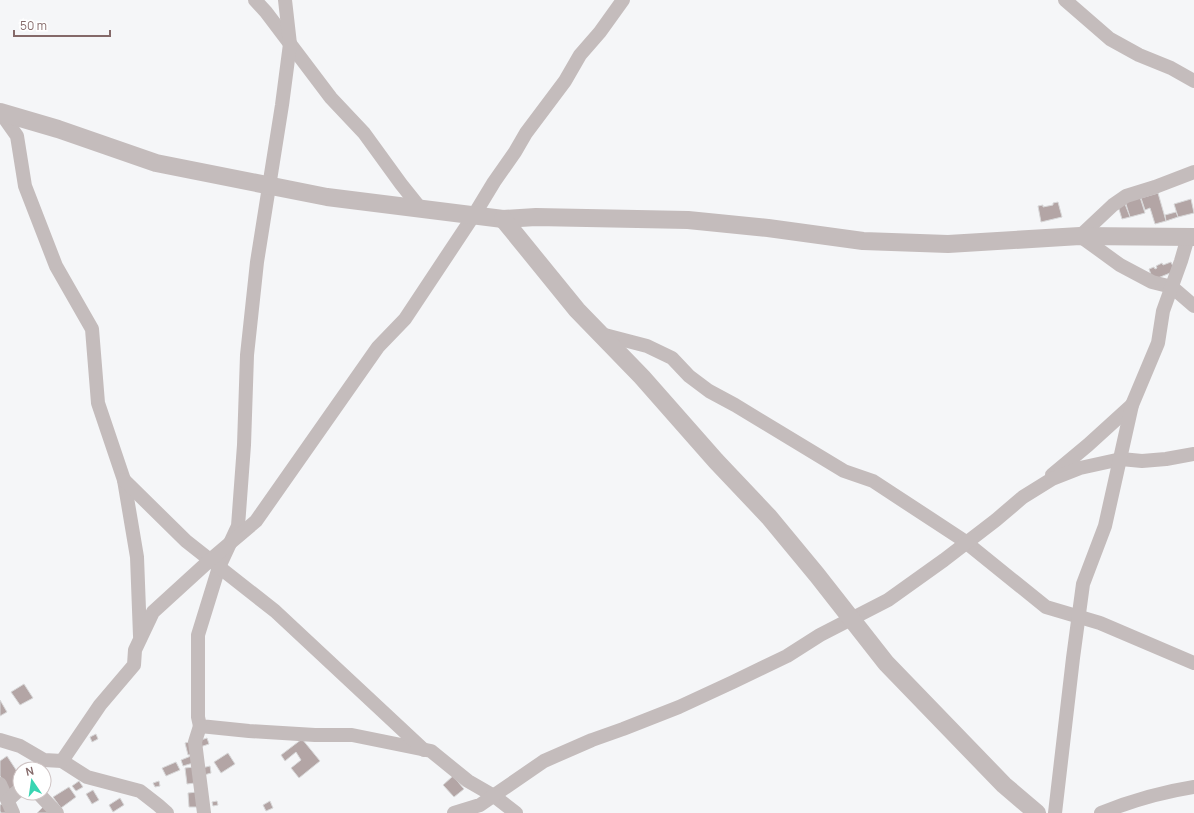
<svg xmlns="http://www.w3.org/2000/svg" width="1194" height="813" font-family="Manrope,sans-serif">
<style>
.building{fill:#b3a5a5;stroke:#d8d8d9}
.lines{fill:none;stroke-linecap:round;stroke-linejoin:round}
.minor{stroke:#c4bcbc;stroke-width:14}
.tertiary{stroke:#c4bcbc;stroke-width:18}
</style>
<rect width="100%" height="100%" fill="#f5f6f8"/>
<!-- building -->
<g class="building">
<path d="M 1158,193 L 1166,221 L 1155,224 L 1150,208 L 1145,210 L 1141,198 Z"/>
<path d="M 1140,197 L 1145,213 L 1130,217 L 1125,201 Z"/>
<path d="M 1191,199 L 1194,213 L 1178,217 L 1174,204 Z"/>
<path d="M 1058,202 L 1062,217 L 1041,222 L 1038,206 L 1043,205 L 1043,207 L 1053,205 L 1053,203 Z"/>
<path d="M 1125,204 L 1130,217 L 1122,219 L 1118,206 Z"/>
<path d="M 1176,212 L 1178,217 L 1166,221 L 1165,215 Z"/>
<path d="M 1171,262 L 1175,271 L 1153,280 L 1149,269 L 1154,267 L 1155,269 L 1157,268 L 1156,266 L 1162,263 L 1163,265 Z"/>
<path d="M 24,684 L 33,698 L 20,705 L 11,692 Z"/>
<path d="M 0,700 L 7,712 L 0,716 Z"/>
<path d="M 96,734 L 98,739 L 92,742 L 90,737 Z"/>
<path d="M 207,738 L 209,744 L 200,747 L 198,741 Z"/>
<path d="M 302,739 L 320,761 L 299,778 L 291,768 L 301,760 L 296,752 L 285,761 L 281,755 Z"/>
<path d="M 189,742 L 192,754 L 188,755 L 185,743 Z"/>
<path d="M 228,753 L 235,764 L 221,773 L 214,762 Z"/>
<path d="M 7,756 L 20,776 L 20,783 L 9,790 L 0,776 L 0,761 Z"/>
<path d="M 191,756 L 193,763 L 183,766 L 181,760 Z"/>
<path d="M 176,762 L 180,770 L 166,776 L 162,768 Z"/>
<path d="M 34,763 L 36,766 L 32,769 L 27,769 L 26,768 Z"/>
<path d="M 210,766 L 211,773 L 204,775 L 202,768 Z"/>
<path d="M 194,767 L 195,783 L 187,784 L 185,768 Z"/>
<path d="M 453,776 L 464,789 L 454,797 L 443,785 Z"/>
<path d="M 79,781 L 83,787 L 76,791 L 72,786 Z"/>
<path d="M 159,781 L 160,786 L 155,787 L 153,783 Z"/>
<path d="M 69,787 L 76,797 L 61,808 L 53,797 Z"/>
<path d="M 93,790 L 99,800 L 92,804 L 86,794 Z"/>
<path d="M 197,792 L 198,807 L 189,807 L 188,793 Z"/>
<path d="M 120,798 L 124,805 L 113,812 L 109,805 Z"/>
<path d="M 217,801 L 218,805 L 213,806 L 212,802 Z"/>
<path d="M 270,801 L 273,808 L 266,811 L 263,805 Z"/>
<path d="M 4,803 L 8,813 L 1,813 L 0,811 L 0,805 Z"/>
<path d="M 45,805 L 48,813 L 37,813 Z"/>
</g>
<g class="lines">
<!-- minor -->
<g class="minor">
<path d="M 255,0 L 266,12 L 331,98 L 364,133 L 401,184 L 421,209"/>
<path d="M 285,0 L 290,44 L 282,105 L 257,262 L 247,355 L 244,445 L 238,526 L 219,567 L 198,635 L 198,717 L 200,726 L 249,731 L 315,735 L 352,735 L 431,751 L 468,781 L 494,796 L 516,813"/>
<path d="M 1065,0 L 1110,39 L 1139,55 L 1171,68 L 1194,81"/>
<path d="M 0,112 L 17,136 L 25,186 L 56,266 L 92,329 L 98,403 L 124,480 L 137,557 L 140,636"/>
<path d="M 1194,172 L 1155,187 L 1126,196 L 1113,205 L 1080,236 L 1120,265 L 1152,282 L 1172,287 L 1194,306"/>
<path d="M 601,334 L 647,346 L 672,358 L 689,376 L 709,391 L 735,405 L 844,471 L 873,481 L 963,540 L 1046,607 L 1100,623 L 1194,663"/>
<path d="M 1052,475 L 1088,445 L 1132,405"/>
<path d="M 124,480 L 186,541 L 275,611 L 424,750"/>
<path d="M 200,726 L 195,742 L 204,813"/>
<path d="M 0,740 L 20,746 L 44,760 L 62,761 L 87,777 L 140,791 L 158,805 L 167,813"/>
<path d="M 62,761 L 100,705 L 134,665 L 135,650 L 153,612 L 210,560 L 256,521 L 378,347 L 405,319 L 474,215 L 494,182 L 515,152 L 526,133 L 565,81 L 580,55 L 600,32 L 623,0"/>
<path d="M 0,784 L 13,813"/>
<path d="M 38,793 L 57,813"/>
<path d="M 8,800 L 20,789"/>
<path d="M 454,813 L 480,805 L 544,761 L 592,740 L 623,729 L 679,707 L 733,682 L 787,656 L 820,635 L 888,600 L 944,560 L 996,520 L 1023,497 L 1052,479 L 1080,468 L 1121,459 L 1142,461 L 1166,459 L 1194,454"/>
<path d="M 1055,813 L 1073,658 L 1083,584 L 1105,526 L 1132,405 L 1158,343 L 1163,311 L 1181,261 L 1188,237"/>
<path d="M 1101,813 C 1131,801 1162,792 1194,787"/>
</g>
<!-- tertiary -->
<g class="tertiary">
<path d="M 0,112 L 58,129 L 156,163 L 327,197 L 503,219 L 536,217 L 688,220 L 768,228 L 863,241 L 948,244 L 1080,236 L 1194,237"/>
<path d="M 503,219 L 577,310 L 642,377 L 716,461 L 769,517 L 817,575 L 886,663 L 1004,785 L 1037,813"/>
</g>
</g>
<!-- north arrow -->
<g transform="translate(32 781) rotate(347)"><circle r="19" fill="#ffffff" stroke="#cec3c3"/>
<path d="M0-3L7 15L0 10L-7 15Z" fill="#38d5b2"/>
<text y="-6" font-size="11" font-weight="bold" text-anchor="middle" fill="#846969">N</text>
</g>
<!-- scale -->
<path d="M14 30v6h96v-6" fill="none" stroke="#846969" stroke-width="2"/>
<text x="20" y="30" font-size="12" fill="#846969" stroke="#ffffff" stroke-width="3" paint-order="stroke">50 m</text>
</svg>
